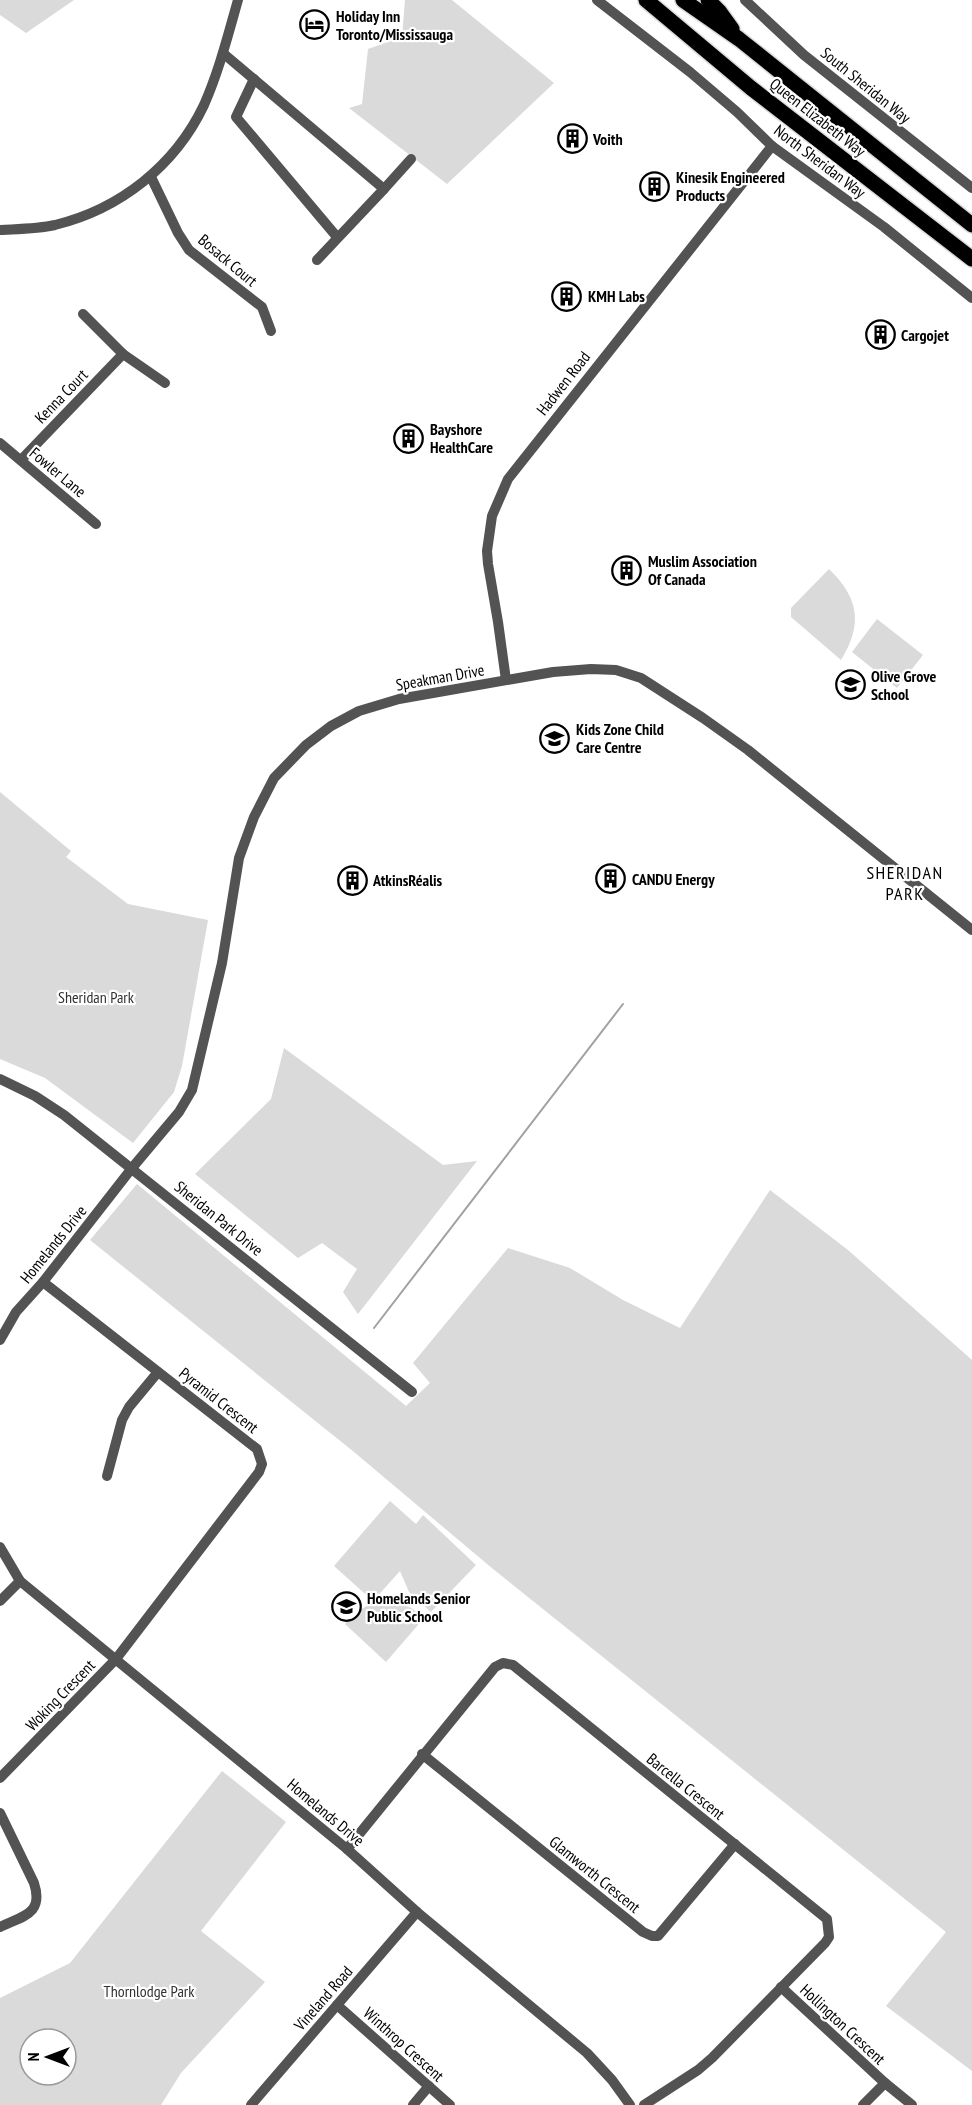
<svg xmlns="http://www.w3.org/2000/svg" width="972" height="2105" font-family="'PT Sans Narrow',sans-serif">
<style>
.green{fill:#dadada;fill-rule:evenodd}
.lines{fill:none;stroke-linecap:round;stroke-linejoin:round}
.stream{stroke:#a1a1a1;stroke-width:2}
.highway-casing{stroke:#dbdbdb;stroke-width:18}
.minor{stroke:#535353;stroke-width:10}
.highway{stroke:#000;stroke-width:15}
.labels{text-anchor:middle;stroke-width:4.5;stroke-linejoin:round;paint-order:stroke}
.poi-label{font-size:16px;font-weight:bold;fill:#000;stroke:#fff;text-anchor:start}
.street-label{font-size:16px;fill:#000;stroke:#fff}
.park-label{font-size:16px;fill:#313131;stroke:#fff}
.neighbourhood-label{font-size:18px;letter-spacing:1.5px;fill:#000;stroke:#fff}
</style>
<rect width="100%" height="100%" fill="#fff"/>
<!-- green -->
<g class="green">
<path d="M 0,0 L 74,0 L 26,33 L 0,15 Z"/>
<path d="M 405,0 L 452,0 L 554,83 L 447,184 L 349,108 L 362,104 L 368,49 L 402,37 Z"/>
<path d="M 829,569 C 859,598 863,624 841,660 L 791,617 L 791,608 Z"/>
<path d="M 877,619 L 923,655 L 897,688 L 852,652 Z"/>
<path d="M 0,792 L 71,851 L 66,857 L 128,904 L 208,920 L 182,1066 L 174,1092 L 133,1143 L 45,1078 L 0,1059 Z"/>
<path d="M 284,1048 L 443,1165 L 477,1161 L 358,1314 L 343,1292 L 357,1269 L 322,1243 L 298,1258 L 195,1174 L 271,1099 Z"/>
<path d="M 137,1184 L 406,1406 L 430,1383 L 413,1363 L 508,1248 L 570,1268 L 623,1300 L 680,1328 L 770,1190 L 848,1250 L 972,1360 L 972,2071 L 886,2006 L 946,1932 L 493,1569 L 354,1452 L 90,1240 Z"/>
<path d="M 390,1501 L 416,1524 L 423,1515 L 476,1565 L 431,1612 L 409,1592 L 400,1571 L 373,1601 L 334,1566 Z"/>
<path d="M 383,1600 C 401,1602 411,1606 424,1618 L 386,1662 L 345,1624 C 356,1611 366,1605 383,1600 Z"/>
<path d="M 222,1771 L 286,1822 L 201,1931 L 265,1982 L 181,2073 L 161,2105 L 0,2105 L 0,1998 L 70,1963 ZM 30,2039 L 66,2039 L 66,2075 L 30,2075 Z"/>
</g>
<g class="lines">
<!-- stream -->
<path class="stream" d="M 374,1328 L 623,1004"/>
<defs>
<g id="highway">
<path d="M 646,0 L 751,88 L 972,259"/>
<path d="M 683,0 L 739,39 L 972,225"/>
<path d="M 708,0 L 719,11 L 732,29"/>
</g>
</defs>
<!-- highway casing -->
<use href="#highway" class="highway-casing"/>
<!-- minor -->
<g class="minor">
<path d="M 597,0 L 690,72 L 737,112 L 772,146 L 884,227 L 972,298"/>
<path d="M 745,0 L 804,55 L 972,188"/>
<path d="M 224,54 L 384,189 L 317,260"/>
<path d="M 254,79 L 236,117 L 337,237"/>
<path d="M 151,177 L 178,233 L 189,250 L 262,307 L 271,331"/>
<path d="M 384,189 L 411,159"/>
<path d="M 0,230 C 18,229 37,229 55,225 C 120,209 175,166 204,105 C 219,71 228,35 238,0"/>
<path d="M 83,314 L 123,354 L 165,383"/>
<path d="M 0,443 L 96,524"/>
<path d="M 21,460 L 123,354"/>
<path d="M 506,680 L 498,622 L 488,564 L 487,551 L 492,516 L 508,479 L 772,146"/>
<path d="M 0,1079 L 35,1096 L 64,1115 L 412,1392"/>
<path d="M 0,1340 L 16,1312 L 43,1282 L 132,1168 L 179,1112 L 192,1090 L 222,963 L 239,858 L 254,817 L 274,778 L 306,745 L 331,726 L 359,711 L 399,699 L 553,672 L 591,669 L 616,670 L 641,678 L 703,718 L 748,750 L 972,930"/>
<path d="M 107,1476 L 122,1420 L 129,1407 L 158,1372"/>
<path d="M 0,1547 L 20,1581 L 347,1849 L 417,1912 L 587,2053 L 612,2080 L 630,2105"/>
<path d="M 0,1601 L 20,1581"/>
<path d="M 422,1754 L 643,1932 L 652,1936 L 658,1936 L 735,1844"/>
<path d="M 0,1778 L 116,1659 L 259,1472 L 262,1464 L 257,1449 L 43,1282"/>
<path d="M 0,1813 L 34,1883 C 44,1914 23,1916 0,1927"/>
<path d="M 347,1849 L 495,1667 L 503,1663 L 513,1665 L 827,1919 L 829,1937 L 825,1943 L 712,2058 L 698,2070 L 644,2105"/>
<path d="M 781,1987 L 885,2083 L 912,2105"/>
<path d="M 337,2005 L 450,2105"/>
<path d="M 251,2105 L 417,1912"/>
<path d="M 413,2105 L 429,2086"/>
<path d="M 863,2105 L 885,2083"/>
</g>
<!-- highway -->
<use href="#highway" class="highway"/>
</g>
<!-- icons -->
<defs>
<symbol id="hotel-ring" viewBox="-11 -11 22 22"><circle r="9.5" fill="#fff" stroke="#000" stroke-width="1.5"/><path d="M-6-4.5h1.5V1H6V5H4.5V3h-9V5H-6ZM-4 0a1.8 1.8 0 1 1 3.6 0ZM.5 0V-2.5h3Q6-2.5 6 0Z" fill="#000"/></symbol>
<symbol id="building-ring" viewBox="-11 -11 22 22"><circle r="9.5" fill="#fff" stroke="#000" stroke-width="1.5"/><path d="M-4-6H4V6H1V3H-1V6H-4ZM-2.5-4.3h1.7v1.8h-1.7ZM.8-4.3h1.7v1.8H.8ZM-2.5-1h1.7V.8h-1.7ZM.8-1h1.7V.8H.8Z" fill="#000"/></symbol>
<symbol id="school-ring" viewBox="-11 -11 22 22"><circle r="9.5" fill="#fff" stroke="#000" stroke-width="1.5"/><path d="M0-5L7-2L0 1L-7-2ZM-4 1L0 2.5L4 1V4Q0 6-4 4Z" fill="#000"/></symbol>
</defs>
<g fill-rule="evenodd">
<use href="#hotel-ring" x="298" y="8" width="33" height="33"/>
<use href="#building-ring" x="556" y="122" width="33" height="33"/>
<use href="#building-ring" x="638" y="170" width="33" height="33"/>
<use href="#building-ring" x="550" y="280" width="33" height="33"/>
<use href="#building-ring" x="864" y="318" width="33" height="33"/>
<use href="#building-ring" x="392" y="422" width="33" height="33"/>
<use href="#building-ring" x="610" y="554" width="33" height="33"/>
<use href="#school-ring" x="834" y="668" width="33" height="33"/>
<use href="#school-ring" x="538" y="722" width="33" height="33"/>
<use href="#building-ring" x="594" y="862" width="33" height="33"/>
<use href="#building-ring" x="336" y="864" width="33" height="33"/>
<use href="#school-ring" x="330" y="1590" width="33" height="33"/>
</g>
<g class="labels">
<!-- poi labels -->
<g class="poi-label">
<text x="336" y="22">Holiday Inn<tspan x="336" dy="18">Toronto/Mississauga</tspan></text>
<text x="593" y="145">Voith</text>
<text x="676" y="183">Kinesik Engineered<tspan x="676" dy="18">Products</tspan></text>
<text x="588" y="302">KMH Labs</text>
<text x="901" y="341">Cargojet</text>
<text x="430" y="435">Bayshore<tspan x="430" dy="18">HealthCare</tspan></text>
<text x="648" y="567">Muslim Association<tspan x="648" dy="18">Of Canada</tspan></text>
<text x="871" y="682">Olive Grove<tspan x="871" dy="18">School</tspan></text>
<text x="576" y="735">Kids Zone Child<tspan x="576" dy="18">Care Centre</tspan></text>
<text x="632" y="885">CANDU Energy</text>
<text x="373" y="886">AtkinsRéalis</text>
<text x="367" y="1604">Homelands Senior<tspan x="367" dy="18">Public School</tspan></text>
</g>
<!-- street labels -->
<g class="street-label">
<text transform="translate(866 85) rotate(39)" y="6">South Sheridan Way</text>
<text transform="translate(818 117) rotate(38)" y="6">Queen Elizabeth Way</text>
<text transform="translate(820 161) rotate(37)" y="6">North Sheridan Way</text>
<text transform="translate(228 260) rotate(40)" y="6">Bosack Court</text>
<text transform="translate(563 383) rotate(-52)" y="6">Hadwen Road</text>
<text transform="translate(61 396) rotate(-46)" y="6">Kenna Court</text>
<text transform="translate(58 472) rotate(40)" y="6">Fowler Lane</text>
<text transform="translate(440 677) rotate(-10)" y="6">Speakman Drive</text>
<text transform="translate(219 1218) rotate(39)" y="6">Sheridan Park Drive</text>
<text transform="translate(53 1244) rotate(-51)" y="6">Homelands Drive</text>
<text transform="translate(219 1400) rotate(38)" y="6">Pyramid Crescent</text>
<text transform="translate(60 1695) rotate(-46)" y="6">Woking Crescent</text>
<text transform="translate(686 1786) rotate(39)" y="6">Barcella Crescent</text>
<text transform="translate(326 1812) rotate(40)" y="6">Homelands Drive</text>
<text transform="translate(595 1874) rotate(39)" y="6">Glamworth Crescent</text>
<text transform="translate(323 1998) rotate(-49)" y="6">Vineland Road</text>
<text transform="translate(843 2024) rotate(43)" y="6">Hollington Crescent</text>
<text transform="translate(404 2044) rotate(42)" y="6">Winthrop Crescent</text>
</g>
<!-- park labels -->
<g class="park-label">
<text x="96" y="1003">Sheridan Park</text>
<text x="149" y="1997">Thornlodge Park</text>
</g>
<!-- neighbourhood labels -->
<g class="neighbourhood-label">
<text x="905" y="879">SHERIDAN<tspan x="905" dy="21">PARK</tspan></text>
</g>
</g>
<!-- north arrow -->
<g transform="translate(48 2057) rotate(270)"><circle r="28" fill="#ffffff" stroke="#999999" stroke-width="1.5"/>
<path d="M0-4.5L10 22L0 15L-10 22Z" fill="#000000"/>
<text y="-9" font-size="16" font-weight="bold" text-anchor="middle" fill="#000000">N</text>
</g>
</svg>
